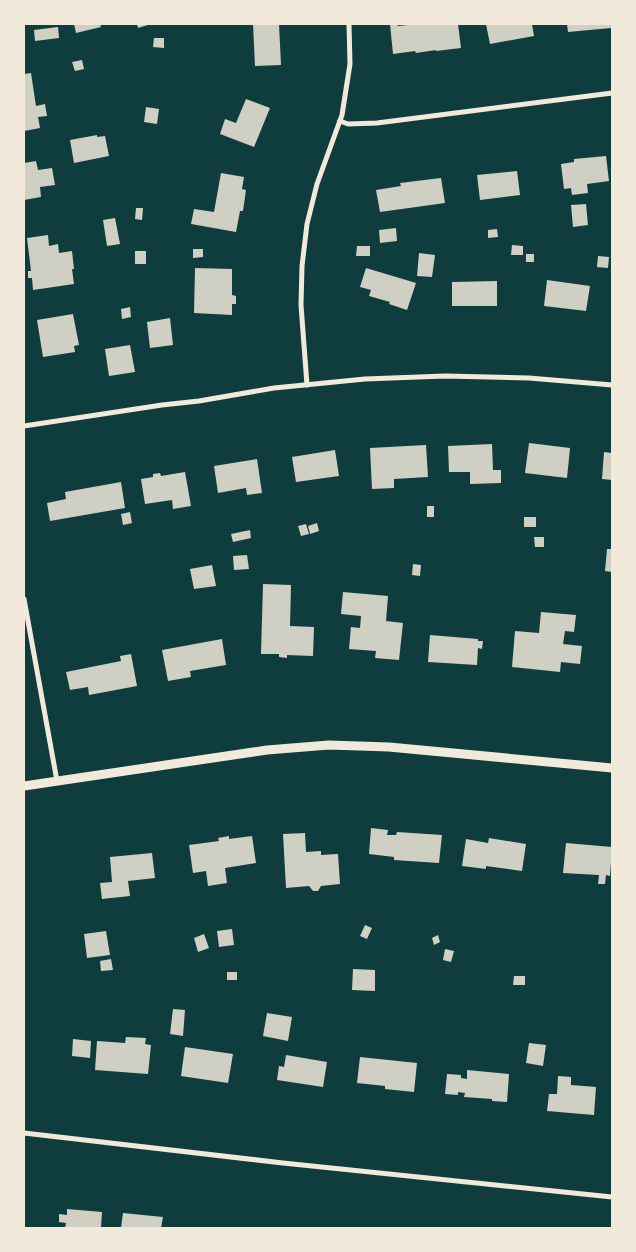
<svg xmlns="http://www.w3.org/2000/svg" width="636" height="1252" font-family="Figtree,sans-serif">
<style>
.building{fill:#cfcfc3}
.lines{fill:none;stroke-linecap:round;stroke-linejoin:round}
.minor{stroke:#f1e9da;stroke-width:5}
.tertiary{stroke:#f1e9da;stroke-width:9}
</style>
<rect width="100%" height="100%" fill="#0f3d3e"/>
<!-- building -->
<g class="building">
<path d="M 74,24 L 100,24 L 101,27 L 76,33 Z"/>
<path d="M 137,24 L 151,24 L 138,28 Z"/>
<path d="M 253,24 L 279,24 L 281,65 L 255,66 Z"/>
<path d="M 390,24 L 397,24 L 398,26 L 417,24 L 458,24 L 461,48 L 436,51 L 436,50 L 416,53 L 415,51 L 393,54 Z"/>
<path d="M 486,24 L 532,24 L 534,36 L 490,44 Z"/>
<path d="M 567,24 L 611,24 L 611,28 L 568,32 Z"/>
<path d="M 58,27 L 59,38 L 35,41 L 34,30 Z"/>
<path d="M 154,38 L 164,38 L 164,48 L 153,47 Z"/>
<path d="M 82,60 L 84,69 L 75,71 L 72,62 Z"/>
<path d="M 31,73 L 36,106 L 45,104 L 47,116 L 38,117 L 40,128 L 24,131 L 24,74 Z"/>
<path d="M 246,99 L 270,108 L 254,147 L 220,134 L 225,119 L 236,123 Z"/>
<path d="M 146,107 L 159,109 L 157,124 L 144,122 Z"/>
<path d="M 97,135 L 97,137 L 105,136 L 109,156 L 74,163 L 70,140 Z"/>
<path d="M 606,156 L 609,181 L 587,184 L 588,193 L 572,195 L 571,188 L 564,189 L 561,164 L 574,162 L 574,159 Z"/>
<path d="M 36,161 L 38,170 L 52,168 L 55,185 L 40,187 L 41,197 L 24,200 L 24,163 Z"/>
<path d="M 517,171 L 520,195 L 480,200 L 477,175 Z"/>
<path d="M 221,173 L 244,177 L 242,189 L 246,190 L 243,211 L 240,211 L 236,232 L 191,224 L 194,209 L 214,212 Z"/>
<path d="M 441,178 L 445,203 L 380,212 L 376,190 L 401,186 L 400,183 Z"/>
<path d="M 586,204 L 588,225 L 573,227 L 571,205 Z"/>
<path d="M 136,208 L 143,208 L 142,220 L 135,219 Z"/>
<path d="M 115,218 L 120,244 L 107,246 L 103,220 Z"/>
<path d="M 396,228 L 397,241 L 380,243 L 379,230 Z"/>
<path d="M 497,229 L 498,237 L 488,238 L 488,230 Z"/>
<path d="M 48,235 L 49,246 L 58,244 L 59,253 L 72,251 L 74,269 L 72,269 L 74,284 L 33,290 L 32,278 L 28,278 L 28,271 L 31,271 L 27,238 Z"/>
<path d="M 512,245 L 523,246 L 523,255 L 511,255 Z"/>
<path d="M 357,246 L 370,246 L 370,256 L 356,256 Z"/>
<path d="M 193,249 L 203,249 L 203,257 L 193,258 Z"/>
<rect x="135" y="251" width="11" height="13"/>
<path d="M 419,253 L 435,255 L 432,277 L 417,276 Z"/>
<rect x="526" y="254" width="8" height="8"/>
<path d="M 598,256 L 609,257 L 608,268 L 597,267 Z"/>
<path d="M 195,268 L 232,269 L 232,295 L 236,296 L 236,304 L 232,304 L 232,315 L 194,313 Z"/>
<path d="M 366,268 L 416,283 L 407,310 L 389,304 L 390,302 L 369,296 L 371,290 L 360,287 Z"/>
<path d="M 547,280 L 590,286 L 586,311 L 544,306 Z"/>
<path d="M 497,281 L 497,306 L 452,306 L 452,282 Z"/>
<path d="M 130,307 L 131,317 L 122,319 L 121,309 Z"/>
<path d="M 73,314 L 79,345 L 74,346 L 75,352 L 43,357 L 37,320 Z"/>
<path d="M 170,318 L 173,345 L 150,348 L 147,322 Z"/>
<path d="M 130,345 L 135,372 L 109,376 L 105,349 Z"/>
<path d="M 529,443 L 570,448 L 567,478 L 525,473 Z"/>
<path d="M 492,444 L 493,470 L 501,470 L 501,483 L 470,484 L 470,472 L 449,472 L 448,446 Z"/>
<path d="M 426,445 L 428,477 L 394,479 L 394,488 L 372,489 L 370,448 Z"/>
<path d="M 335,450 L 339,476 L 296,482 L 292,457 Z"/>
<path d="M 604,452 L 612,453 L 612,480 L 602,479 Z"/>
<path d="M 257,459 L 262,493 L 247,495 L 246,488 L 218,493 L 214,466 Z"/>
<path d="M 185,472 L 191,506 L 173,509 L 172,500 L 145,504 L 141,479 L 153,477 L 153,474 L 160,473 L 161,476 Z"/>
<path d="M 121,482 L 125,508 L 50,521 L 47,503 L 66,499 L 65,492 Z"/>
<rect x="427" y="506" width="7" height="11"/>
<path d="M 130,512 L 132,523 L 123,525 L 121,514 Z"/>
<rect x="524" y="517" width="12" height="10"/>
<path d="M 317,523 L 319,531 L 310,534 L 308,526 Z"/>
<path d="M 306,524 L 309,534 L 301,536 L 298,526 Z"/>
<path d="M 250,530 L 251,538 L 233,542 L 231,534 Z"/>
<path d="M 534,537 L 544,537 L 544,547 L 535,547 Z"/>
<path d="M 607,549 L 612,549 L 612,572 L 605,571 Z"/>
<path d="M 247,555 L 249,569 L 234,570 L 233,556 Z"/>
<path d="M 413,564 L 421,565 L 420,576 L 412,575 Z"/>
<path d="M 212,565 L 216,586 L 194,589 L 190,569 Z"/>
<path d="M 263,584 L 291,585 L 290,626 L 314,627 L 313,656 L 287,655 L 287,658 L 279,657 L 279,654 L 261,654 Z"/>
<path d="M 343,592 L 388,596 L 386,621 L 403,623 L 399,660 L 375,658 L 376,651 L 349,649 L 351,627 L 360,628 L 361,616 L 341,614 Z"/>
<path d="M 541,612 L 576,615 L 574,632 L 565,631 L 563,644 L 582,646 L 580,664 L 561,662 L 560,672 L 512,667 L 515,631 L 539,633 Z"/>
<path d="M 430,635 L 478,639 L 478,641 L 483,641 L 482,649 L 478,648 L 477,665 L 428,662 Z"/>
<path d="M 222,639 L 226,665 L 190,671 L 191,677 L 168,681 L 162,650 Z"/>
<path d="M 131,654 L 137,686 L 89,695 L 88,687 L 70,690 L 66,672 L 121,661 L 120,656 Z"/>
<path d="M 371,828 L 388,830 L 387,835 L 396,835 L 397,832 L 442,835 L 439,863 L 394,860 L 394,857 L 369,854 Z"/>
<path d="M 305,833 L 306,852 L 321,851 L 321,855 L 338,854 L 340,884 L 321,886 L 318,891 L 313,891 L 309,886 L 286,888 L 283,834 Z"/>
<path d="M 229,836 L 229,839 L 252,836 L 256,863 L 225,868 L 227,883 L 208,886 L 206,871 L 193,873 L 189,845 L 219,841 L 218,838 Z"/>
<path d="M 489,838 L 526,844 L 522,871 L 486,866 L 486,869 L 462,866 L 466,839 L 488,843 Z"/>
<path d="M 566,843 L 612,847 L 610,876 L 606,875 L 605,884 L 598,884 L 599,875 L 563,873 Z"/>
<path d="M 152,853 L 155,878 L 128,881 L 130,896 L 102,899 L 100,883 L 112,882 L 110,857 Z"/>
<path d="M 365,925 L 372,928 L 367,939 L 360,936 Z"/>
<path d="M 232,929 L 234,945 L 219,947 L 217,931 Z"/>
<path d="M 106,931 L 110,955 L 87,958 L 84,934 Z"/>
<path d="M 204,934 L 209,948 L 198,952 L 194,938 Z"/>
<path d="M 438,935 L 440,942 L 434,945 L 432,938 Z"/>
<path d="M 445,949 L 454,951 L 451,962 L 443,960 Z"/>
<path d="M 111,959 L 113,970 L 101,971 L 100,961 Z"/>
<path d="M 353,969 L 375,970 L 375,991 L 352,990 Z"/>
<rect x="227" y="972" width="10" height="8"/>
<path d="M 514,976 L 525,976 L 525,985 L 513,985 Z"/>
<path d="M 173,1009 L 185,1010 L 183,1036 L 170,1034 Z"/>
<path d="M 267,1013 L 292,1017 L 288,1041 L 263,1036 Z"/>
<path d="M 126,1037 L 146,1038 L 145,1044 L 151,1045 L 148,1074 L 95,1070 L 97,1041 L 125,1043 Z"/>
<path d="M 73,1039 L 91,1041 L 90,1058 L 72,1056 Z"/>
<path d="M 529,1043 L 546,1045 L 543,1066 L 526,1063 Z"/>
<path d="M 185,1047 L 233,1054 L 228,1083 L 181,1076 Z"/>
<path d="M 286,1055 L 327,1062 L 323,1087 L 277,1080 L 279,1066 L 284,1067 Z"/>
<path d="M 360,1057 L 417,1063 L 414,1092 L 385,1089 L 385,1086 L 357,1083 Z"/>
<path d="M 467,1070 L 509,1074 L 507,1102 L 492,1101 L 492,1099 L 464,1097 L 465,1093 L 458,1092 L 458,1095 L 445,1094 L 447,1074 L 461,1075 L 461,1078 L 467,1079 Z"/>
<path d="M 558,1076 L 571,1077 L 571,1085 L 596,1087 L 594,1115 L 547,1111 L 549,1094 L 557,1094 Z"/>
<path d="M 67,1209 L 102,1212 L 101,1228 L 65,1228 L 66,1223 L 59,1222 L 59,1214 L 67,1215 Z"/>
<path d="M 123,1213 L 163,1217 L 161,1228 L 121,1228 Z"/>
</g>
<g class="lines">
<!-- minor -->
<g class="minor">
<path d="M 340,121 L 348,124 L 377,123 L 612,93"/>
<path d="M 307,385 L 301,305 L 302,266 L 307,224 L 317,184 L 342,115 L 350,64 L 349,24"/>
<path d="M 24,426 L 162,405 L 199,401 L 274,388 L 365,379 L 445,376 L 529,378 L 612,385"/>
<path d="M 24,599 L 57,781"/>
<path d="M 24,1133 L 283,1163 L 612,1197"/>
</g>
<!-- tertiary -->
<path class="tertiary" d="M 24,786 L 267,750 L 329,745 L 389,747 L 612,768"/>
</g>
<!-- border -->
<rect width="636" height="1252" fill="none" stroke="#f1e9da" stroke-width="50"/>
</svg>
